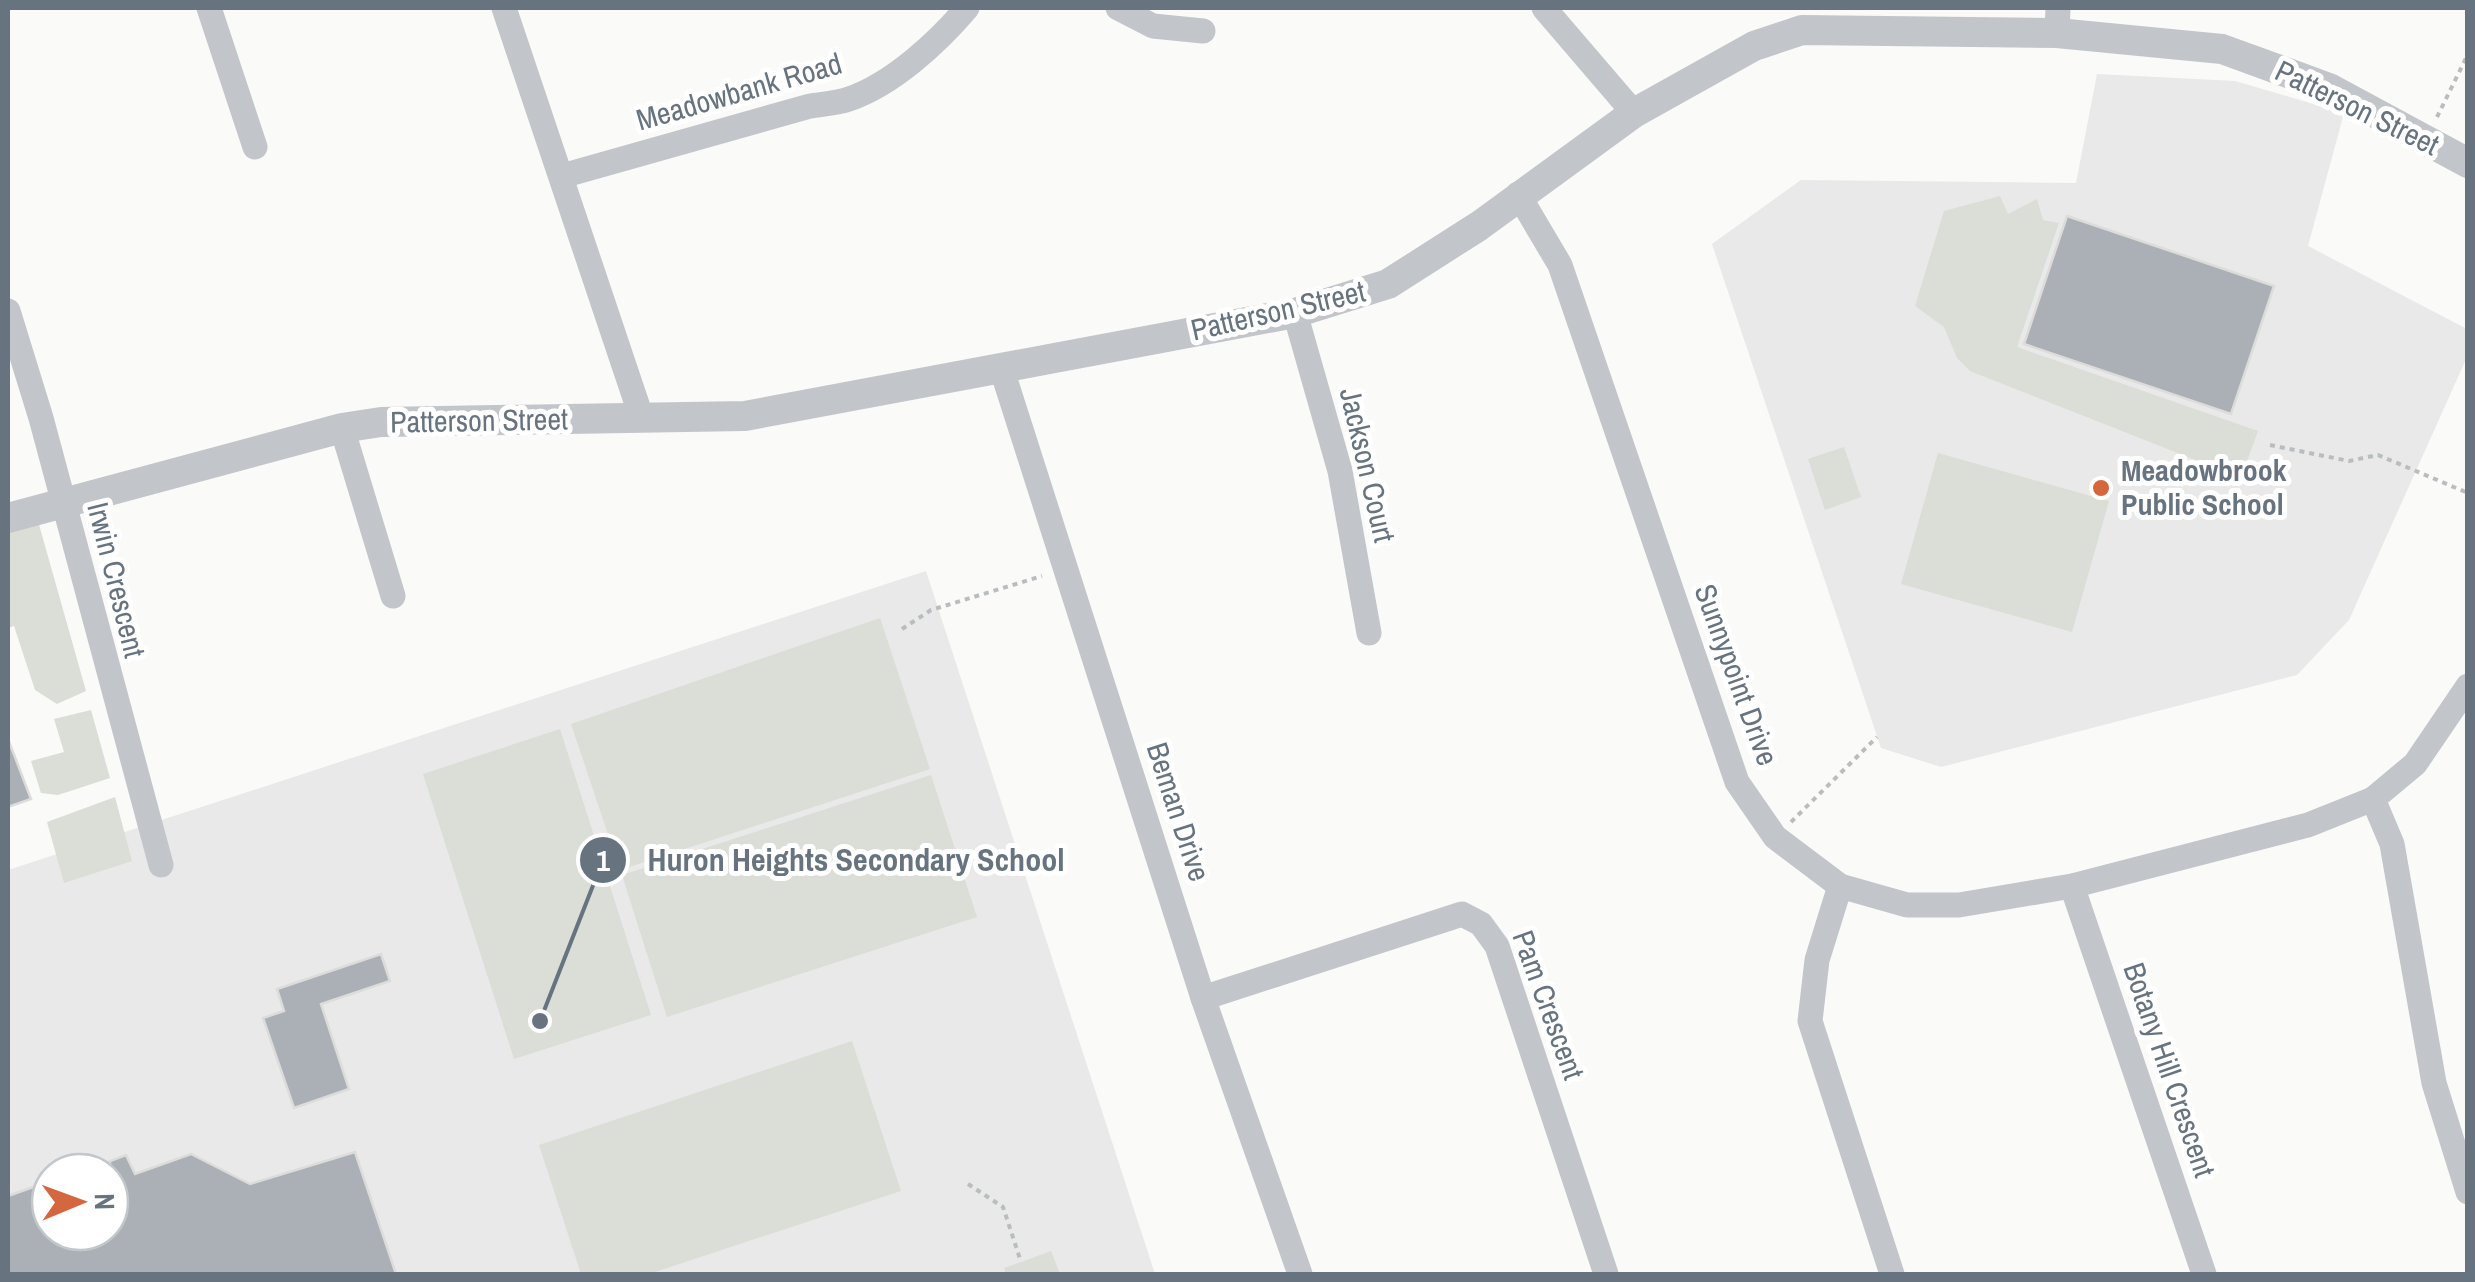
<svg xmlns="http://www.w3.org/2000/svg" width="2475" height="1282" font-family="'Archivo Narrow',sans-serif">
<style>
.built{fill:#e8e9e8;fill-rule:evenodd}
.green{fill:#daded7}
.building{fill:#aab0b6;stroke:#dcdcda;stroke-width:2.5}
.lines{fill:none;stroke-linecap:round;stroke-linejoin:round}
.path{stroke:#babdc0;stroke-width:4;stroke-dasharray:5 5;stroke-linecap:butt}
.minor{stroke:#c2c5c9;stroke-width:25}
.tertiary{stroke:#c2c5c9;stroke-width:30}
.poi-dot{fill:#d4673e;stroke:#fff;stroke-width:4}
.labels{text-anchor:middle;stroke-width:10;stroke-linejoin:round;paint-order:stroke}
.street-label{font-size:30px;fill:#677480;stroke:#fff}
.poi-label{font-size:30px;font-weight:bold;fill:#677480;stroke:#fff;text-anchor:start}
.leader{fill:none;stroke:#677480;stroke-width:4}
.callout-dot{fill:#677480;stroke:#fff;stroke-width:4}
.mark-label{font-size:30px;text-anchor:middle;font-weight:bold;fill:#fff}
.callout-label{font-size:32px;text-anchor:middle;font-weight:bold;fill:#677480;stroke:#fff;stroke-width:10;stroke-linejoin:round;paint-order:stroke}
</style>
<rect width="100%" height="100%" fill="#fafaf8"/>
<!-- built -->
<g class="built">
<path d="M 2097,74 L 2235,81 L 2344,113 L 2308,246 L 2467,329 L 2467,357 L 2349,620 L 2297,675 L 1941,767 L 1881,748 L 1712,244 L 1801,180 L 2076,183 Z"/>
<path d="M 926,571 L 1155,1274 L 8,1274 L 8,870 ZM 50,1172 L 110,1172 L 110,1232 L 50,1232 Z"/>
</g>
<!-- green -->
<g class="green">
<path d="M 2000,196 L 2008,214 L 2037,199 L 2043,220 L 2059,223 L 2017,347 L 2258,431 L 2241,478 L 1970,371 L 1957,358 L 1944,327 L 1915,306 L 1944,211 Z"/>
<path d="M 1844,447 L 1861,497 L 1825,510 L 1808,459 Z"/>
<path d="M 1938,453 L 2109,501 L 2072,632 L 1901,584 Z"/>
<path d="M 38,521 L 86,691 L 57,704 L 35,690 L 14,626 L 8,628 L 8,529 Z"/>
<path d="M 880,618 L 930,769 L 620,870 L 571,724 Z"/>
<path d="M 91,710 L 110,778 L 58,795 L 41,793 L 31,761 L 64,752 L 54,719 Z"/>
<path d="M 560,729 L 651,1015 L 514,1059 L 423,774 Z"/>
<path d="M 931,775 L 977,917 L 667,1017 L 622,875 Z"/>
<path d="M 115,797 L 132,861 L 64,883 L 47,822 Z"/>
<path d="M 852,1041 L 901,1191 L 649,1274 L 581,1274 L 539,1145 Z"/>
<path d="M 1051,1251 L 1060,1274 L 1006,1274 L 1004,1268 Z"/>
</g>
<!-- building -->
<g class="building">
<path d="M 2067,216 L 2274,286 L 2231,414 L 2024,344 Z"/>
<path d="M 8,739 L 31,799 L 8,807 Z"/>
<path d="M 381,954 L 390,981 L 321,1004 L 349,1089 L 294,1108 L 263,1018 L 284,1011 L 277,989 Z"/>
<path d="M 355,1152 L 396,1274 L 8,1274 L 8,1196 L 50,1181 L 50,1232 L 110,1232 L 110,1161 L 126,1155 L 135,1174 L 191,1154 L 250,1184 Z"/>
</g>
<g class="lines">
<!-- path -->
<g class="path">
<path d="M 2437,117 L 2468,54"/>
<path d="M 2270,445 L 2349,461 L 2378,455 L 2468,493"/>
<path d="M 902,629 L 931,610 L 1042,576"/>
<path d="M 1791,822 L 1877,737"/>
<path d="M 968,1184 L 1003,1207 L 1021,1262"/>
</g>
<!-- minor -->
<g class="minor">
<path d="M 209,8 L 255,147"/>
<path d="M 504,8 L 642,419"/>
<path d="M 1118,8 L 1153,26 L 1203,31"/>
<path d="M 1544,8 L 1634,113"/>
<path d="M 2057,33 L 2058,8"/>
<path d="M 562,176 L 810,106 C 823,104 838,103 849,99 C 893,84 938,42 967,8"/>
<path d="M 1518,194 L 1560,265 L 1737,782 L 1775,837 L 1840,886 L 1907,905 L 1959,905 L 2072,886 L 2308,825 L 2373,799 L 2415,764 L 2468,686"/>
<path d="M 8,311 L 41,418 L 161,865"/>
<path d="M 1295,313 L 1340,471 L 1369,633"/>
<path d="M 1001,367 L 1203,998 L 1300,1274"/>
<path d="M 342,428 L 393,596"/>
<path d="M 2373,799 L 2392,844 L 2434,1083 L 2468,1192"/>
<path d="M 1840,886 L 1817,960 L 1810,1021 L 1892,1274"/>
<path d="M 2072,886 L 2204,1274"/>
<path d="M 1203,998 L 1462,914 L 1481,924 L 1497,946 L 1606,1274"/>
</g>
<!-- tertiary -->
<path class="tertiary" d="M 8,518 L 342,428 L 381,422 L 745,416 L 1295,313 L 1388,284 L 1479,226 L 1634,113 L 1754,46 L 1802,30 L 2057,33 L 2222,49 L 2329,88 L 2468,163"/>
</g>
<!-- markers -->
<circle class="poi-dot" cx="2101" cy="488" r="10"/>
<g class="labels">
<!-- street labels -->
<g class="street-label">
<text transform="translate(739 92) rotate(-16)" y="10">Meadowbank Road</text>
<text transform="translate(2357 108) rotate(26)" y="10">Patterson Street</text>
<text transform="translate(1278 311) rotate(-13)" y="10">Patterson Street</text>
<text transform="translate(479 421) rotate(-1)" y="10">Patterson Street</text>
<text transform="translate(1367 465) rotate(77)" y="10">Jackson Court</text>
<text transform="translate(116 580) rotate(76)" y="10">Irwin Crescent</text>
<text transform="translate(1736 675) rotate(70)" y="10">Sunnypoint Drive</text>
<text transform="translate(1178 812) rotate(72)" y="10">Beman Drive</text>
<text transform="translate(1548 1005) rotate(70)" y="10">Pam Crescent</text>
<text transform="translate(2169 1070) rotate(71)" y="10">Botany Hill Crescent</text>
</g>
<!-- poi labels -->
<g class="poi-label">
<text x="2121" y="481">Meadowbrook<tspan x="2121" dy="34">Public School</tspan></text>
</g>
</g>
<!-- callouts -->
<path class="leader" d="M540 1021L603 860"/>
<g class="callout-dot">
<circle cx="540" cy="1021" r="10"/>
<circle cx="603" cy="860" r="25"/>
</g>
<g class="mark-label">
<text x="603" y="871">1</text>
</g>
<g class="callout-label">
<text x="856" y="871">Huron Heights Secondary School</text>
</g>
<!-- border -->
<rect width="2475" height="1282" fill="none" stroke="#677480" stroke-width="20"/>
<!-- north arrow -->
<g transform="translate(80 1202) rotate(89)"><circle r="48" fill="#ffffff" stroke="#c2c7cc" stroke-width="2.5"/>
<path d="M0-8L18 38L0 25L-18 38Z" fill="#d4673e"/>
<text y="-15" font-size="28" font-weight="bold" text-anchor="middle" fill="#677480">N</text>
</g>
</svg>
